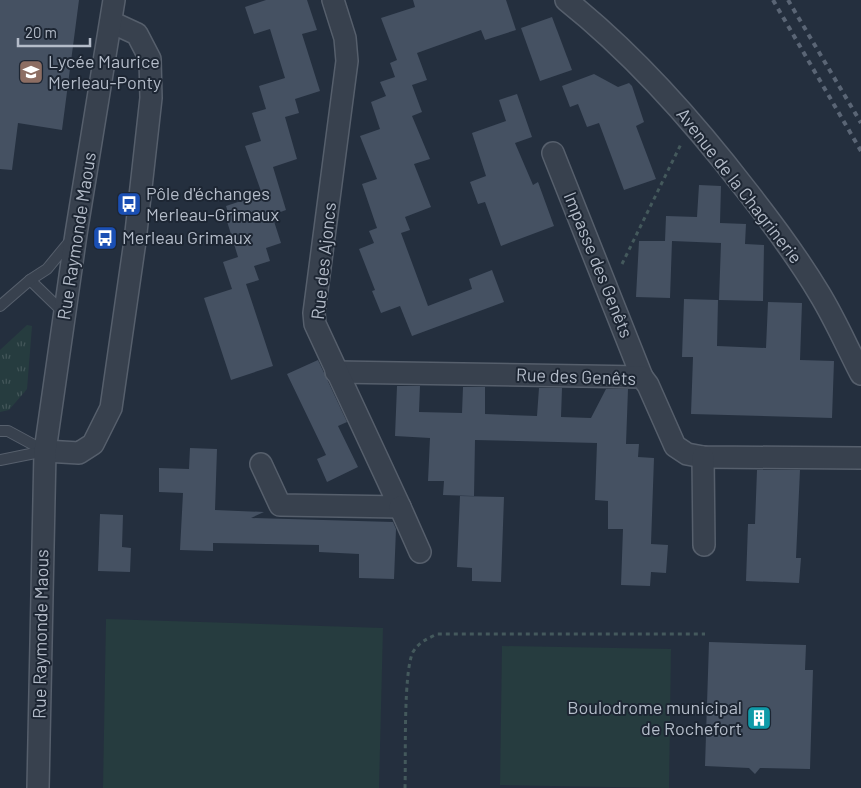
<svg xmlns="http://www.w3.org/2000/svg" width="861" height="788" font-family="Barlow,sans-serif">
<style>
.grass{fill:url(#grass-tufts)}
.park{fill:#263c3f}
.building{fill:#455162}
.lines{fill:none;stroke-linecap:round;stroke-linejoin:round}
.service-casing{stroke:#565f6c;stroke-width:12}
.minor-casing{stroke:#565f6c;stroke-width:24}
.path{stroke:#44595c;stroke-width:3;stroke-dasharray:4 4;stroke-linecap:butt}
.service{stroke:#38414e;stroke-width:10}
.minor{stroke:#38414e;stroke-width:21}
.rail{stroke:#5a6575;stroke-width:4;stroke-dasharray:5 5;stroke-linecap:butt}
.labels{text-anchor:middle;stroke-width:4;stroke-linejoin:round;paint-order:stroke}
.poi-label{font-size:18px;fill:#b4bcc9;stroke:#1d2633;text-anchor:start}
.street-label{font-size:18px;fill:#b4bcc9;stroke:#1d2633}
</style>
<defs>
<pattern id="grass-tufts" width="24" height="20" patternUnits="userSpaceOnUse" patternTransform="scale(1.25)"><rect width="24" height="20" fill="#263c3f"/><path d="M3 7l-1-3M5 7V3M7 7l1-3M15 17l-1-3M17 17v-4M19 17l1-3" fill="none" stroke="#435659"/></pattern>
</defs>
<rect width="100%" height="100%" fill="#242f3e"/>
<!-- grass -->
<path class="grass" d="M 27,325 L 32,326 L 27,389 L 9,410 L 0,412 L 0,350 Z"/>
<!-- park -->
<g class="park">
<path d="M 106,619 L 383,628 L 379,788 L 103,788 Z"/>
<path d="M 502,646 L 671,649 L 669,788 L 500,785 Z"/>
</g>
<!-- building -->
<g class="building">
<path d="M 0,0 L 79,0 L 62,130 L 18,123 L 12,170 L 0,169 Z"/>
<path d="M 266,0 L 307,0 L 317,30 L 302,34 L 320,91 L 295,99 L 299,113 L 285,117 L 297,159 L 273,167 L 286,210 L 272,215 L 281,243 L 266,248 L 270,261 L 254,266 L 259,280 L 246,284 L 273,366 L 231,380 L 204,298 L 232,289 L 223,262 L 238,257 L 226,218 L 230,219 L 226,206 L 262,194 L 245,146 L 261,141 L 252,113 L 266,109 L 259,86 L 285,78 L 270,29 L 254,34 L 245,7 Z"/>
<path d="M 413,0 L 506,0 L 516,30 L 485,40 L 481,30 L 417,53 L 427,80 L 412,85 L 422,112 L 412,116 L 430,159 L 414,164 L 431,207 L 405,217 L 410,230 L 401,233 L 428,306 L 472,289 L 469,279 L 492,270 L 504,302 L 412,336 L 400,306 L 381,313 L 372,291 L 375,290 L 359,249 L 374,243 L 369,231 L 377,228 L 362,184 L 377,179 L 360,136 L 380,129 L 371,102 L 386,96 L 380,82 L 395,77 L 390,63 L 397,60 L 381,18 L 415,7 Z"/>
<path d="M 552,17 L 572,70 L 540,81 L 521,28 Z"/>
<path d="M 594,74 L 618,87 L 629,83 L 632,86 L 644,122 L 636,126 L 656,179 L 624,190 L 599,123 L 587,127 L 578,104 L 570,107 L 562,86 Z"/>
<path d="M 517,94 L 532,137 L 515,143 L 533,185 L 538,182 L 554,226 L 501,246 L 485,202 L 478,204 L 470,182 L 486,176 L 472,133 L 506,121 L 499,100 Z"/>
<path d="M 699,185 L 721,186 L 720,223 L 746,224 L 745,244 L 764,245 L 763,301 L 719,300 L 721,243 L 672,241 L 670,298 L 636,297 L 639,241 L 668,241 L 665,241 L 666,216 L 697,217 Z"/>
<path d="M 684,299 L 718,300 L 717,346 L 766,348 L 768,302 L 802,303 L 800,360 L 834,361 L 832,418 L 691,414 L 693,357 L 682,357 Z"/>
<path d="M 318,360 L 347,422 L 338,426 L 358,467 L 327,482 L 317,459 L 326,455 L 287,374 Z"/>
<path d="M 397,386 L 420,386 L 419,412 L 462,413 L 463,387 L 485,387 L 485,414 L 537,416 L 539,388 L 562,388 L 561,417 L 591,418 L 606,389 L 628,389 L 626,444 L 639,444 L 638,457 L 654,458 L 651,544 L 668,545 L 666,573 L 651,572 L 650,586 L 621,585 L 623,529 L 608,529 L 608,501 L 595,500 L 597,443 L 475,440 L 474,496 L 443,495 L 444,481 L 428,481 L 430,438 L 395,436 Z"/>
<path d="M 190,448 L 217,449 L 215,510 L 264,512 L 251,518 L 393,522 L 396,529 L 394,579 L 359,578 L 359,554 L 319,552 L 319,545 L 213,543 L 213,551 L 180,550 L 183,493 L 159,492 L 159,468 L 189,469 Z"/>
<path d="M 757,470 L 800,470 L 796,558 L 801,558 L 799,583 L 746,581 L 748,524 L 755,524 Z"/>
<path d="M 460,496 L 504,497 L 501,582 L 472,581 L 472,568 L 457,567 Z"/>
<path d="M 100,514 L 123,515 L 122,547 L 131,548 L 130,572 L 98,571 Z"/>
<path d="M 709,642 L 806,645 L 805,670 L 813,670 L 810,769 L 760,768 L 755,774 L 749,768 L 705,766 Z"/>
</g>
<g class="lines">
<defs>
<g id="service">
<path d="M 30,280 L 64,313"/>
<path d="M 0,306 L 30,280 L 47,269 L 70,241"/>
<path d="M 0,431 L 8,431 L 45,451"/>
<path d="M 0,460 L 45,451"/>
</g>
<g id="minor">
<path d="M 566,0 C 635,55 694,122 747,191 C 773,224 798,258 819,293 C 835,319 847,347 861,374"/>
<path d="M 553,153 L 642,377"/>
<path d="M 336,372 L 642,377 L 648,385 L 675,446 L 687,454 L 703,457 L 861,458"/>
<path d="M 45,451 L 79,453 L 93,444 L 111,408 L 135,241 L 151,98 L 150,59 L 137,34 L 111,22"/>
<path d="M 703,457 L 704,545"/>
<path d="M 261,464 L 280,505 L 400,507 L 315,324 L 314,313 L 347,61 L 345,38 L 333,0"/>
<path d="M 400,507 L 420,552"/>
<path d="M 38,788 L 45,451 L 76,234 L 114,0"/>
</g>
</defs>
<!-- service casing -->
<use href="#service" class="service-casing"/>
<!-- minor casing -->
<use href="#minor" class="minor-casing"/>
<!-- path -->
<g class="path">
<path d="M 622,264 L 681,144"/>
<path d="M 405,788 C 406,761 403,672 413,652 C 419,642 427,639 437,634 L 705,634"/>
</g>
<!-- service -->
<use href="#service" class="service"/>
<!-- minor -->
<use href="#minor" class="minor"/>
<!-- rail -->
<g class="rail">
<path d="M 773,0 L 861,151"/>
<path d="M 788,0 L 861,123"/>
</g>
</g>
<!-- icons -->
<defs>
<symbol id="school-square" viewBox="-11 -11 22 22"><rect x="-9" y="-9" width="18" height="18" rx="4" fill="#8d6e63" stroke="#1d2633"/><path d="M0-5L7-2L0 1L-7-2ZM-4 1L0 2.5L4 1V4Q0 6-4 4Z" fill="#fff"/></symbol>
<symbol id="bus-square" viewBox="-11 -11 22 22"><rect x="-9" y="-9" width="18" height="18" rx="4" fill="#1a4fb4" stroke="#1d2633"/><path d="M-5-6H5V4H4V6H2V4H-2V6H-4V4H-5ZM-3.5-4V0h7V-4ZM-3.5 1.2v1.5H-2V1.2ZM2 1.2v1.5H3.5V1.2Z" fill="#fff"/></symbol>
<symbol id="building-square" viewBox="-11 -11 22 22"><rect x="-9" y="-9" width="18" height="18" rx="4" fill="#0f9aa8" stroke="#1d2633"/><path d="M-4-6H4V6H1V3H-1V6H-4ZM-2.5-4.3h1.7v1.8h-1.7ZM.8-4.3h1.7v1.8H.8ZM-2.5-1h1.7V.8h-1.7ZM.8-1h1.7V.8H.8Z" fill="#fff"/></symbol>
</defs>
<g fill-rule="evenodd">
<use href="#school-square" x="17" y="58" width="28" height="28"/>
<use href="#bus-square" x="115" y="190" width="28" height="28"/>
<use href="#bus-square" x="91" y="224" width="28" height="28"/>
<use href="#building-square" x="745" y="704" width="28" height="28"/>
</g>
<g class="labels">
<!-- poi labels -->
<g class="poi-label">
<text x="48" y="68">Lycée Maurice<tspan x="48" dy="21">Merleau-Ponty</tspan></text>
<text x="146" y="200">Pôle d'échanges<tspan x="146" dy="21">Merleau-Grimaux</tspan></text>
<text x="122" y="244">Merleau Grimaux</text>
<text x="742" y="714" text-anchor="end">Boulodrome municipal<tspan x="742" dy="21">de Rochefort</tspan></text>
</g>
<!-- street labels -->
<g class="street-label">
<text transform="translate(739 186) rotate(52)" y="6">Avenue de la Chagrinerie</text>
<text transform="translate(77 236) rotate(-81)" y="6">Rue Raymonde Maous</text>
<text transform="translate(324 261) rotate(-84)" y="6">Rue des Ajoncs</text>
<text transform="translate(598 265) rotate(68)" y="6">Impasse des Genêts</text>
<text transform="translate(576 377) rotate(2)" y="6">Rue des Genêts</text>
<text transform="translate(41 634) rotate(-89)" y="6">Rue Raymonde Maous</text>
</g>
</g>
<!-- scale -->
<path d="M18 38v8h72v-8" fill="none" stroke="#b4bcc9" stroke-width="2.5"/>
<text x="25" y="38" font-size="15" fill="#b4bcc9" stroke="#1d2633" stroke-width="4" paint-order="stroke">20 m</text>
</svg>
